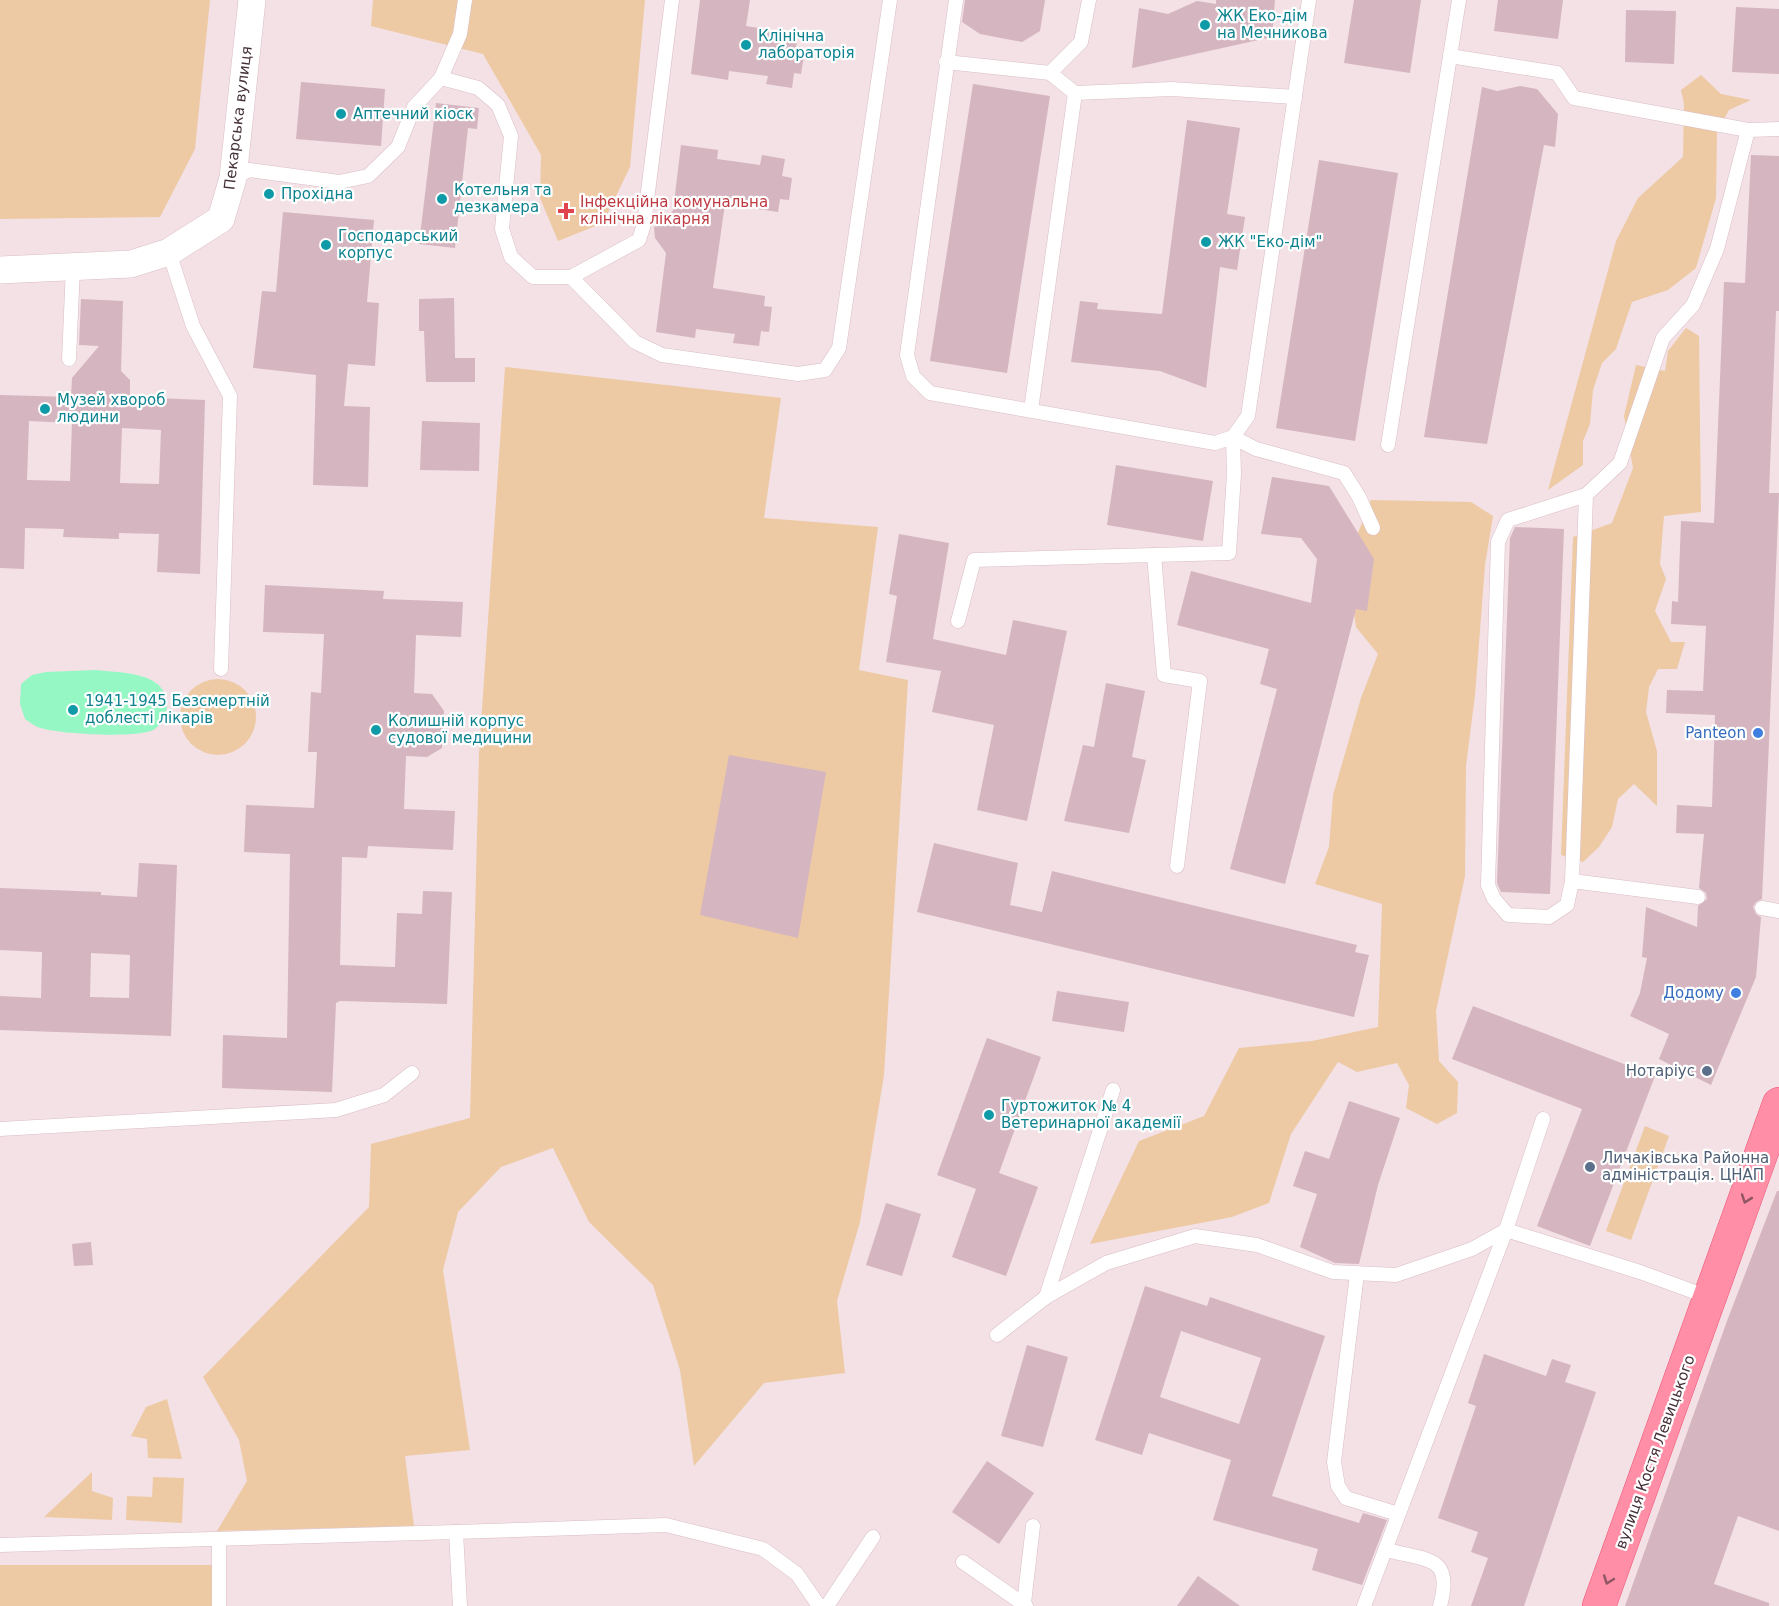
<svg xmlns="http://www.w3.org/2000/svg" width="1779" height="1606" font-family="'DejaVu Sans',sans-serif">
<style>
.green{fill:#edcaa4}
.water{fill:#95f8c4}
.building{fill:#d5b5c0;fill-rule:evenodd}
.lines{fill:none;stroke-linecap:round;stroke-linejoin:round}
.service-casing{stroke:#dabdc5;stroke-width:15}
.minor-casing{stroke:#dabdc5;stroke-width:28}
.primary-casing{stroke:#f15176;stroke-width:34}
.service{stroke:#fff;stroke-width:14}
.minor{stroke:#fff;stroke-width:27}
.primary{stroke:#ff8ea6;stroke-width:33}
.oneway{stroke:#8f5664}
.culture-dot{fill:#0f9aa8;stroke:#fff;stroke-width:2}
.health-dot{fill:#e0444e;stroke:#fff;stroke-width:2}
.shop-dot{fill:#3f7fe0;stroke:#fff;stroke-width:2}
.service-dot{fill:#5c6f8a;stroke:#fff;stroke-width:2}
.labels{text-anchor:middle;stroke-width:4.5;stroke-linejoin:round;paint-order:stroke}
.culture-label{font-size:15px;fill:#0d838f;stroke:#fff;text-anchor:start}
.street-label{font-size:15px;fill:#453138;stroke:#fff}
.health-label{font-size:15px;fill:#be3a42;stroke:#fff;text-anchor:start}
.shop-label{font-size:15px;fill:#366cbe;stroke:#fff;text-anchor:end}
.service-label{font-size:15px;fill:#4e5e75;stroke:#fff;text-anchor:end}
</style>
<rect width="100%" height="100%" fill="#f3e1e5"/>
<!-- green -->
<g class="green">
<path d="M 0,0 L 210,0 L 195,149 L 160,217 L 0,219 Z"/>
<path d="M 373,0 L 645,0 L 630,167 L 603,223 L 558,241 L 540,198 L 541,155 L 483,54 L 371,26 Z"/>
<path d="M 1701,75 L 1721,94 L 1751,100 L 1729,110 L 1717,132 L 1716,198 L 1696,268 L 1668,290 L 1632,302 L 1616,349 L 1602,363 L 1593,390 L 1590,424 L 1583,441 L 1583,465 L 1548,490 L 1616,241 L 1638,198 L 1683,157 L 1684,104 L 1681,90 Z"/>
<path d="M 1686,328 L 1699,336 L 1701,512 L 1664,516 L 1660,564 L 1666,579 L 1655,611 L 1671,642 L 1685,642 L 1677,669 L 1658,669 L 1649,687 L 1646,712 L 1657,751 L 1657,806 L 1634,784 L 1618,799 L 1612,827 L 1599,847 L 1583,862 L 1561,855 L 1573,537 L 1612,523 L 1633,468 L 1624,416 L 1636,365 L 1665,371 L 1668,351 Z"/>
<path d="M 505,367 L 781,398 L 764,518 L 878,527 L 859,670 L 908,680 L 884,1075 L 860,1222 L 837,1301 L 845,1373 L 764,1383 L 694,1466 L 680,1370 L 653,1285 L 589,1222 L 553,1148 L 501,1167 L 458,1212 L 443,1270 L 470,1450 L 405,1456 L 414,1526 L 217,1531 L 247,1481 L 239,1440 L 203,1377 L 369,1207 L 371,1144 L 470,1118 L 479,754 Z"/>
<path d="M 1371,500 L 1471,502 L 1493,516 L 1485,565 L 1475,695 L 1466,766 L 1465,876 L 1436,1011 L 1439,1061 L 1458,1082 L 1457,1113 L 1437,1124 L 1406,1108 L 1409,1085 L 1397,1063 L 1357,1072 L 1338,1062 L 1291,1134 L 1269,1203 L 1232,1217 L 1090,1244 L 1139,1141 L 1204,1116 L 1239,1048 L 1312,1041 L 1378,1027 L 1382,904 L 1315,884 L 1329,847 L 1333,795 L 1361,698 L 1378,654 L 1356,627 L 1352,598 L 1354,543 Z"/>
<circle cx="218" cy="717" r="38"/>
<path d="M 1645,1126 L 1669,1136 L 1631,1240 L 1606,1231 Z"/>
<path d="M 167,1399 L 182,1459 L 148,1458 L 147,1439 L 131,1436 L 146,1407 Z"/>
<path d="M 92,1472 L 92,1491 L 113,1498 L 112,1520 L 44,1517 Z"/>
<path d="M 153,1477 L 184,1478 L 182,1523 L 126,1520 L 127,1496 L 152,1497 Z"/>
<path d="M 0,1565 L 213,1565 L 214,1606 L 0,1606 Z"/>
</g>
<!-- water -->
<path class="water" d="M 96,670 C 120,673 167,671 167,705 C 167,713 162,724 155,729 C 140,739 59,734 41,728 C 35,727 30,722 25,719 L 20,704 L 21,684 L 32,675 L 46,672 Z"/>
<!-- building -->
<g class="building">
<path d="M 700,0 L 750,0 L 746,26 L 798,34 L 796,48 L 805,49 L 801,74 L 794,73 L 792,88 L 766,84 L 768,76 L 729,71 L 728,80 L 691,74 Z"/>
<path d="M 965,0 L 1045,0 L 1040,31 L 1022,42 L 980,34 L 962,22 Z"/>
<path d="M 1216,0 L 1275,0 L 1272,37 L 1132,68 L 1139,8 L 1168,14 L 1197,1 L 1216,4 Z"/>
<path d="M 1354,0 L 1421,0 L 1410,73 L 1344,63 Z"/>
<path d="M 1498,0 L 1563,0 L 1558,39 L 1494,31 Z"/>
<path d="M 1736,7 L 1779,9 L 1779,74 L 1732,72 Z"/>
<path d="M 1626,10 L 1676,11 L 1674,64 L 1625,62 Z"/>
<path d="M 301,82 L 385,89 L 381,146 L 296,139 Z"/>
<path d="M 973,84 L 1050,96 L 1007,373 L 930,361 Z"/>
<path d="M 1520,86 L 1537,89 L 1558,114 L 1555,147 L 1544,145 L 1487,444 L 1424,437 L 1482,87 L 1497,91 Z"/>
<path d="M 436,103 L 479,108 L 477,129 L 468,128 L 455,248 L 419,244 Z"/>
<path d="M 1187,120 L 1240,128 L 1227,214 L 1245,217 L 1237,270 L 1220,267 L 1206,388 L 1160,371 L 1071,362 L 1080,301 L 1098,303 L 1097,309 L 1162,314 Z"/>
<path d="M 681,145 L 718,150 L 717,159 L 760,165 L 762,155 L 785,159 L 782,176 L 792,178 L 789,200 L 780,199 L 778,212 L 725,204 L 713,288 L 765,296 L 764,306 L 772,307 L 769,332 L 761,331 L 759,346 L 733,343 L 735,334 L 696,329 L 695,338 L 656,332 L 666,253 L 655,238 L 654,228 L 658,221 L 673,211 Z"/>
<path d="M 1751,155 L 1779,156 L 1779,311 L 1776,311 L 1769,493 L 1779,493 L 1768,766 L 1762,899 L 1756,902 L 1753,907 L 1756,914 L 1761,917 L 1756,977 L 1711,1085 L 1659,1059 L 1669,1034 L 1630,1016 L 1640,993 L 1647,958 L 1642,957 L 1646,907 L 1697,927 L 1698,906 L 1707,899 L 1706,893 L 1699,888 L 1704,834 L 1676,833 L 1677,805 L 1712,807 L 1715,715 L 1666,713 L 1667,690 L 1703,691 L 1706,626 L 1671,624 L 1672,601 L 1678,602 L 1681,521 L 1714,523 L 1724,282 L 1745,283 Z"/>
<path d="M 1319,160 L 1398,173 L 1355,441 L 1276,428 Z"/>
<path d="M 283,212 L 374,220 L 367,302 L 379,303 L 375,366 L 348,364 L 344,406 L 370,407 L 368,487 L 313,485 L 316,375 L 253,368 L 262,291 L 276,292 Z"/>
<path d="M 454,298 L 455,358 L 475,358 L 475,382 L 426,382 L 424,331 L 419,331 L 419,299 Z"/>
<path d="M 81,299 L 123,301 L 121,371 L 130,380 L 130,397 L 205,400 L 200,574 L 157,572 L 159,534 L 119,533 L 119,539 L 63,537 L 64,529 L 25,528 L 24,569 L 0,568 L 0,395 L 71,397 L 72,378 L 99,346 L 79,345 ZM 29,421 L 72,423 L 70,481 L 27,480 ZM 122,428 L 161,430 L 159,484 L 120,483 Z"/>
<path d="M 422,421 L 480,423 L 479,471 L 420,470 Z"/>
<path d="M 1116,465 L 1213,481 L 1203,541 L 1107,525 Z"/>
<path d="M 1272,477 L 1329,486 L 1374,559 L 1367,611 L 1356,609 L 1285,884 L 1230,869 L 1277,689 L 1260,684 L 1269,649 L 1177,625 L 1191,571 L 1311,603 L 1317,559 L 1301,538 L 1261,534 Z"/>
<path d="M 1515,527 L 1564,529 L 1550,894 L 1501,892 L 1497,883 L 1510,538 Z"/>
<path d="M 899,534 L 949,543 L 933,639 L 1006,655 L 1013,620 L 1067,631 L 1027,821 L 977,810 L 994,725 L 932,712 L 941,671 L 886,662 L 897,596 L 889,594 Z"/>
<path d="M 265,585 L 384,591 L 383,599 L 463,602 L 461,637 L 416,635 L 414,693 L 432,694 L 444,711 L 442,748 L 427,757 L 406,756 L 404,809 L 455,811 L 453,850 L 368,846 L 367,858 L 342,857 L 340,965 L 395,967 L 397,913 L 422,914 L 423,891 L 452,892 L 447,1004 L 340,1001 L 336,1003 L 332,1092 L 222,1088 L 223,1035 L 287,1038 L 290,854 L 244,852 L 246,805 L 314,808 L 317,752 L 308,752 L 311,692 L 321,693 L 324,634 L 263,632 Z"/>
<path d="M 1106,683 L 1145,691 L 1132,757 L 1146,760 L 1129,833 L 1064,821 L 1083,745 L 1094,747 Z"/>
<path d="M 729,755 L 826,772 L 798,938 L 700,915 Z"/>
<path d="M 934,843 L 1018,863 L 1010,905 L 1042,912 L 1052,871 L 1357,945 L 1355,952 L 1369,955 L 1354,1017 L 917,912 Z"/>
<path d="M 139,863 L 177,865 L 171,1036 L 0,1030 L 0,996 L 41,998 L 42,952 L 0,950 L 0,888 L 101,892 L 101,895 L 137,897 ZM 91,953 L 130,955 L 129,998 L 90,997 Z"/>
<path d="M 1057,991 L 1129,1002 L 1124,1032 L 1052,1021 Z"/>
<path d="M 1473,1006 L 1655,1076 L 1590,1246 L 1537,1226 L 1582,1109 L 1452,1059 Z"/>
<path d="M 987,1038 L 1041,1057 L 999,1173 L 1038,1187 L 1006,1276 L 952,1257 L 976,1189 L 937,1175 Z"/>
<path d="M 1349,1101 L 1400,1118 L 1378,1185 L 1359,1264 L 1335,1263 L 1300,1247 L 1317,1194 L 1293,1186 L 1305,1151 L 1329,1159 Z"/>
<path d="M 1777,1191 L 1779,1191 L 1779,1531 L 1738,1516 L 1714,1584 L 1769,1603 L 1769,1606 L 1625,1606 L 1727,1321 Z"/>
<path d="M 886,1203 L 921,1214 L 902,1276 L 866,1265 Z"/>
<path d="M 91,1242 L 93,1265 L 74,1266 L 72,1244 Z"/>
<path d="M 1145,1286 L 1207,1306 L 1210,1297 L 1325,1336 L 1272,1496 L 1359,1523 L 1363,1513 L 1387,1520 L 1362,1585 L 1312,1570 L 1318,1549 L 1213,1520 L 1231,1460 L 1149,1433 L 1142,1455 L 1095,1440 ZM 1181,1331 L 1261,1358 L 1239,1424 L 1160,1397 Z"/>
<path d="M 1027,1345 L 1068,1357 L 1043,1447 L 1001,1436 Z"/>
<path d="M 1484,1354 L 1546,1376 L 1552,1359 L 1571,1365 L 1565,1382 L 1596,1392 L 1524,1606 L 1471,1606 L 1488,1558 L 1471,1552 L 1478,1532 L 1438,1518 L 1476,1406 L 1468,1403 Z"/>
<path d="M 987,1461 L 1034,1493 L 999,1544 L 952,1512 Z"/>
<path d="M 1198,1576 L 1240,1606 L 1177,1606 Z"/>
</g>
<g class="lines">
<defs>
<g id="service">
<path d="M 465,0 L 460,34 L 441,78 L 478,88 L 498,105 L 511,136 L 502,229 L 511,257 L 533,277 L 571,277 L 635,342 L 662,355 L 798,374 L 825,370 L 839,348 L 890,0"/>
<path d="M 956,0 L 907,355 L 913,376 L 930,393 L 1215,443 L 1233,437 L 1248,416 L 1309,0"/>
<path d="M 1450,56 L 1557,73 L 1574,98 L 1748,130"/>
<path d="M 946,62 L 1050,73 L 1075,93 L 1172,89 L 1295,97"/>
<path d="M 1050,73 L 1081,42 L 1089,0"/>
<path d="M 233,178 L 249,170 L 339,182 L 368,176 L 398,147 L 414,107 L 441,78"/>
<path d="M 169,252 L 193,326 L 230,396 L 221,669"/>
<path d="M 571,277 L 639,240 L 644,224 L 672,0"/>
<path d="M 69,359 L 73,267"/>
<path d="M 1031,410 L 1075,93"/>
<path d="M 1388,445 L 1459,0"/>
<path d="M 1586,495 L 1572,881 L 1567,905 L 1549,917 L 1508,915 L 1494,899 L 1488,885 L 1498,542 L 1508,520 L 1586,495 L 1620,463 L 1663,338 L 1693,305 L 1717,249 L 1748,130 L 1779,129"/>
<path d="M 1154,555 L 1164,675 L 1200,681 L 1177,866"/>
<path d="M 958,621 L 974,560 L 1229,553 L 1234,474 L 1233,437 L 1256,449 L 1344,473 L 1359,497 L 1373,528"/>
<path d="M 1572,881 L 1698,897"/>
<path d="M 1762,908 L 1779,911"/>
<path d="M 0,1129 L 336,1110 L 384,1095 L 412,1073"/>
<path d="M 1357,1274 L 1334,1462 L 1338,1486 L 1346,1498 L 1398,1514"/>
<path d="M 1046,1297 L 1113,1090"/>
<path d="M 997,1335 L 1046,1297 L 1106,1263 L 1195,1236 L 1257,1245 L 1333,1272 L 1396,1275 L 1472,1249 L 1506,1230 L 1640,1272 L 1711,1298"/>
<path d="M 456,1532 L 666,1525 L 763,1549 L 797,1574 L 819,1606"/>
<path d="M 0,1545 L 456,1532 L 460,1606"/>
<path d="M 1387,1550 C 1427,1561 1454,1555 1440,1606"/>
<path d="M 963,1562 L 1026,1606"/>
<path d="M 1024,1603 L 1033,1526"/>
<path d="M 219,1606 L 219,1539"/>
<path d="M 827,1606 L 873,1537"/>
<path d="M 1364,1606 L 1506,1230 L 1543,1119"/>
</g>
<path id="minor" d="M 0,270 L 131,264 L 169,252 L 221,219 L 233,178 L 252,0"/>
<path id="primary" d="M 1599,1606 L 1779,1104"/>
</defs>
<!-- service casing -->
<use href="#service" class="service-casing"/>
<!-- minor casing -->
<use href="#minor" class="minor-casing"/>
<!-- primary casing -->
<use href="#primary" class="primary-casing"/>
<!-- service -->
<use href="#service" class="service"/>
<!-- minor -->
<use href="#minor" class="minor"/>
<!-- primary -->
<use href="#primary" class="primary"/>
</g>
<!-- one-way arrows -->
<defs><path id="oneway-chevron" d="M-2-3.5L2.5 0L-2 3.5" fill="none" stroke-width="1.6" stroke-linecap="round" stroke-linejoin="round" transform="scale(1.5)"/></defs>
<g class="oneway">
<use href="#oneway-chevron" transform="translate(1746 1199) rotate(109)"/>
<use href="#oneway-chevron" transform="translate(1608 1580) rotate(110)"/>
</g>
<!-- markers -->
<g class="culture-dot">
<circle cx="1205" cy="25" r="6"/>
<circle cx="746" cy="45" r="6"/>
<circle cx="341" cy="114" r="6"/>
<circle cx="269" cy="194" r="6"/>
<circle cx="442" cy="199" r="6"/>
<circle cx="1206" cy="242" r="6"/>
<circle cx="326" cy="245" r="6"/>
<circle cx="45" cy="409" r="6"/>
<circle cx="73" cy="710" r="6"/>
<circle cx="376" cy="730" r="6"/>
<circle cx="989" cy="1115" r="6"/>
</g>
<path class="health-dot" d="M563 202h6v6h6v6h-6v6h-6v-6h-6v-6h6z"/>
<g class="shop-dot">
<circle cx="1758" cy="733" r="6"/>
<circle cx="1736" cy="993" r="6"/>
</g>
<g class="service-dot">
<circle cx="1707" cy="1071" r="6"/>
<circle cx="1590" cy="1167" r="6"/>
</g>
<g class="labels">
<!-- culture labels -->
<g class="culture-label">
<text x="1217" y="21">ЖК Еко-дім<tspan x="1217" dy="17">на Мечникова</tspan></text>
<text x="758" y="41">Клінічна<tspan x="758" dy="17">лабораторія</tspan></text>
<text x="353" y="119">Аптечний кіоск</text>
<text x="454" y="195">Котельня та<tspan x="454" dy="17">дезкамера</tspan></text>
<text x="281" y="199">Прохідна</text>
<text x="338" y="241">Господарський<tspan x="338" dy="17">корпус</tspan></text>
<text x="1218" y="247">ЖК "Еко-дім"</text>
<text x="57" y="405">Музей хвороб<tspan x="57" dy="17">людини</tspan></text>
<text x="85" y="706">1941-1945 Безсмертній<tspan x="85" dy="17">доблесті лікарів</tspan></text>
<text x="388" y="726">Колишній корпус<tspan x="388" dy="17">судової медицини</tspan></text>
<text x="1001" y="1111">Гуртожиток № 4<tspan x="1001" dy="17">Ветеринарної академії</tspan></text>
</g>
<!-- street labels -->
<g class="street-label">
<text transform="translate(238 118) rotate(-83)" y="5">Пекарська вулиця</text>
<text transform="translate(1655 1452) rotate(-70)" y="5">вулиця Костя Левицького</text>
</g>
<!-- health labels -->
<g class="health-label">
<text x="580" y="207">Інфекційна комунальна<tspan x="580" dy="17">клінічна лікарня</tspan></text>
</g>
<!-- shop labels -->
<g class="shop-label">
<text x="1746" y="738">Panteon</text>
<text x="1724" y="998">Додому</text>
</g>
<!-- service labels -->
<g class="service-label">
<text x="1695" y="1076">Нотаріус</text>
<text x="1602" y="1163" text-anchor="start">Личаківська Районна<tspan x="1602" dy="17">адміністрація. ЦНАП</tspan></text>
</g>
</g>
</svg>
